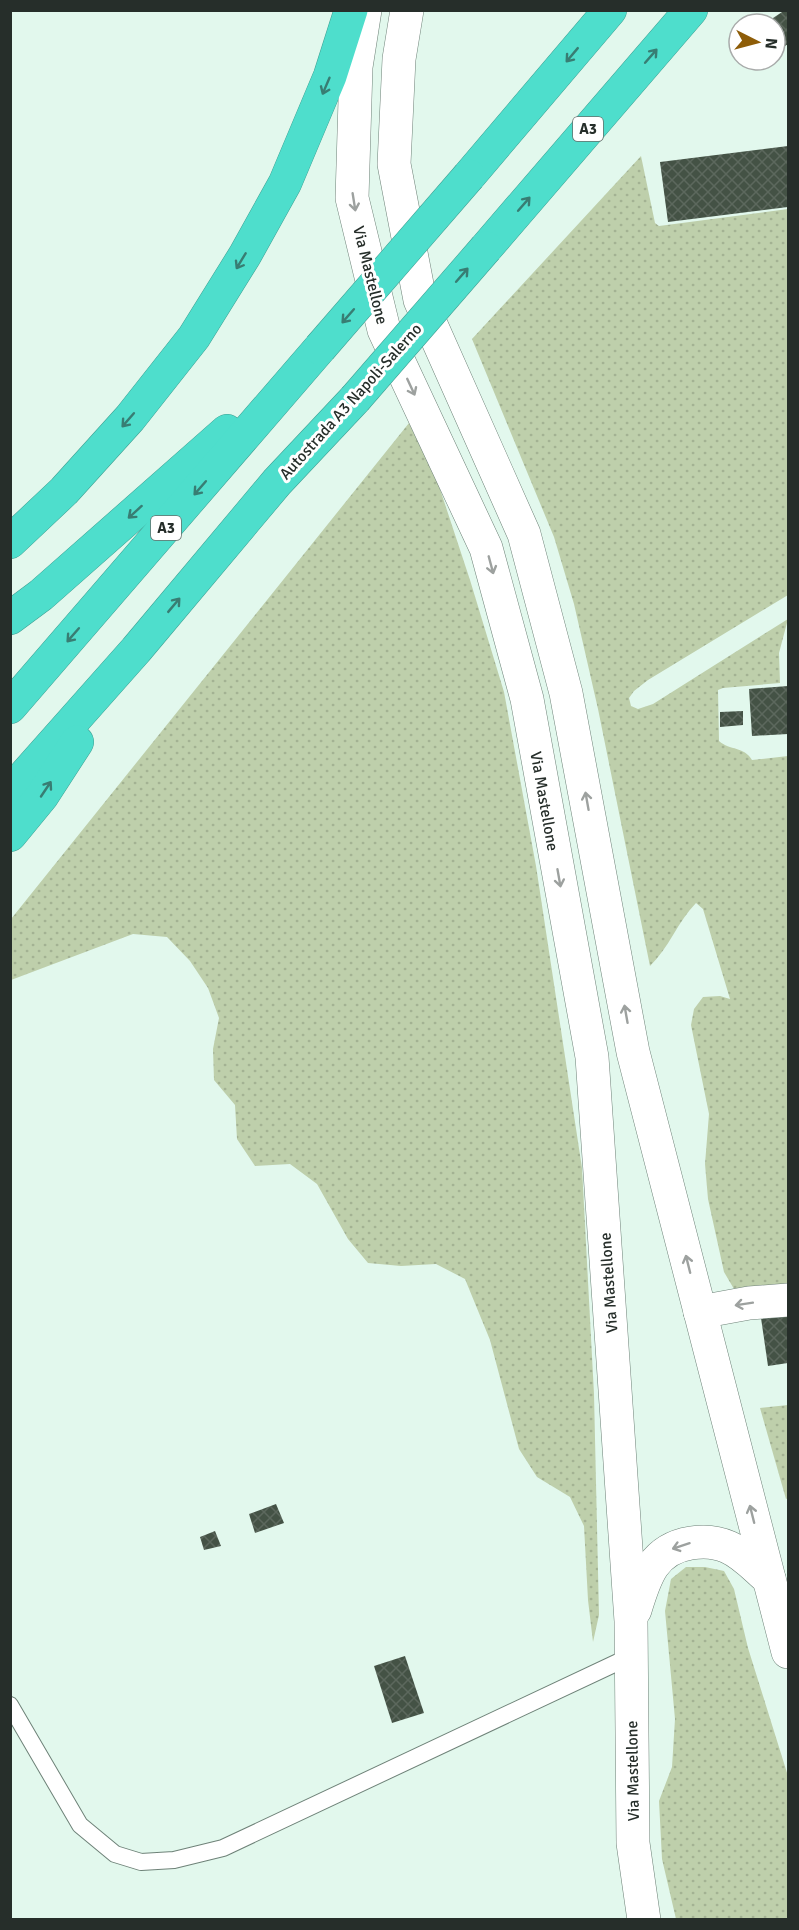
<svg xmlns="http://www.w3.org/2000/svg" width="799" height="1930" font-family="Signika,sans-serif">
<style>
.grass{fill:url(#grass-dots)}
.building{fill:url(#building-cross-hatch)}
.lines{fill:none;stroke-linecap:round;stroke-linejoin:round}
.service-casing{stroke:#6e8278;stroke-width:18}
.minor-casing{stroke:#6e8278;stroke-width:34}
.tertiary-casing{stroke:#6e8278;stroke-width:34}
.motorway-casing{stroke:#40a093;stroke-width:34}
.service{stroke:#fff;stroke-width:16}
.minor{stroke:#fff;stroke-width:33}
.tertiary{stroke:#fff;stroke-width:33}
.motorway{stroke:#4edecc;stroke-width:33}
.motorway-bridge-casing{stroke:#40a093;stroke-width:34;stroke-linecap:butt}
.motorway-bridge{stroke:#4edecc;stroke-width:33}
.oneway{stroke:#387d73}
.oneway2{stroke:#9da19f}
.labels{text-anchor:middle;stroke-width:6;stroke-linejoin:round;paint-order:stroke}
.shield{fill:#fff;stroke:#676d6a;stroke-width:1.5}
.shield-label{font-size:15px;font-weight:bold;fill:#262e2a}
.street-label{font-size:16px;fill:#262e2a;stroke:#fff}
</style>
<defs>
<pattern id="grass-dots" width="8" height="8" patternUnits="userSpaceOnUse" patternTransform="scale(1.5)"><rect width="8" height="8" fill="#becfab"/><path d="M2 2h.1M6 6h.1" fill="none" stroke="#a3b293" stroke-width="1.8" stroke-linecap="round"/></pattern>
<pattern id="building-cross-hatch" width="8" height="8" patternUnits="userSpaceOnUse" patternTransform="scale(1.5)"><rect width="8" height="8" fill="#445245"/><path d="M0 0l8 8M0 8l8-8" fill="none" stroke="#5c685d"/></pattern>
</defs>
<rect width="100%" height="100%" fill="#e2f8ed"/>
<!-- grass -->
<g class="grass">
<path d="M 641,156 L 655,223 L 659,226 L 788,209 L 788,595 L 648,680 L 634,691 L 629,698 L 631,706 L 638,709 L 653,704 L 788,619 L 779,653 L 780,683 L 723,688 L 718,690 L 719,741 C 730,751 744,746 752,760 L 788,756 L 788,1286 L 734,1289 L 724,1272 L 708,1199 L 705,1164 L 709,1114 L 691,1025 L 694,1009 L 703,997 L 720,996 L 730,999 L 703,909 L 696,903 C 678,921 669,948 650,966 L 598,709 L 574,604 L 554,537 L 472,339 Z"/>
<path d="M 409,423 L 437,480 L 470,580 L 504,692 L 536,866 L 582,1168 L 594,1394 L 599,1615 L 593,1642 L 588,1600 L 584,1526 L 570,1497 L 537,1477 L 519,1449 L 490,1340 L 465,1279 L 436,1264 L 401,1266 L 368,1263 L 348,1239 L 317,1184 L 290,1164 L 255,1166 L 237,1139 L 235,1105 L 214,1080 L 213,1049 L 219,1018 L 208,988 L 190,961 L 167,937 L 133,934 L 11,980 L 11,919 Z"/>
<path d="M 788,1405 L 788,1498 L 786,1499 L 760,1408 Z"/>
<path d="M 686,1567 L 705,1567 L 724,1571 L 734,1589 L 748,1648 L 788,1776 L 788,1919 L 676,1919 L 662,1859 L 659,1801 L 672,1767 L 675,1719 L 665,1611 L 671,1579 Z"/>
</g>
<!-- building -->
<g class="building">
<path d="M 785,10 L 788,10 L 788,44 L 775,53 L 775,24 L 764,24 Z"/>
<path d="M 788,146 L 788,207 L 668,222 L 660,162 Z"/>
<path d="M 788,686 L 788,734 L 752,736 L 749,689 Z"/>
<path d="M 743,711 L 743,725 L 720,727 L 720,712 Z"/>
<path d="M 788,1314 L 788,1363 L 768,1366 L 761,1318 Z"/>
<path d="M 276,1504 L 284,1523 L 255,1533 L 249,1514 Z"/>
<path d="M 215,1531 L 221,1546 L 204,1550 L 200,1537 Z"/>
<path d="M 405,1656 L 424,1713 L 392,1723 L 374,1666 Z"/>
</g>
<g class="lines">
<defs>
<path id="service" d="M 10,1705 L 80,1825 L 115,1854 L 141,1862 L 174,1860 L 223,1848 L 631,1656"/>
<path id="minor" d="M 700,1312 L 749,1303 L 788,1300"/>
<g id="tertiary">
<path d="M 365,10 L 356,67 L 352,198 L 384,330 L 486,548 L 527,699 L 592,1057 L 631,1621 L 633,1843 L 644,1920"/>
<path d="M 407,10 L 399,59 L 394,164 L 420,300 L 524,534 L 566,693 L 633,1052 L 788,1652"/>
<path d="M 635,1610 C 645,1577 653,1549 691,1543 C 703,1541 717,1542 728,1547 C 744,1554 756,1568 769,1579"/>
</g>
<g id="motorway">
<path d="M 469,176 L 610,10"/>
<path d="M 486,248 L 691,10"/>
<path d="M 10,542 L 64,491 L 130,418 L 194,337 L 245,255 L 285,183 L 330,76 L 351,10"/>
<path d="M 10,618 L 41,595 L 227,431"/>
<path d="M 10,707 L 320,348"/>
<path d="M 10,792 L 136,650 L 277,482 L 355,399"/>
<path d="M 10,835 L 42,796 L 77,742"/>
</g>
</defs>
<!-- service casing -->
<use href="#service" class="service-casing"/>
<!-- minor casing -->
<use href="#minor" class="minor-casing"/>
<!-- tertiary casing -->
<use href="#tertiary" class="tertiary-casing"/>
<!-- motorway casing -->
<use href="#motorway" class="motorway-casing"/>
<!-- service -->
<use href="#service" class="service"/>
<!-- minor -->
<use href="#minor" class="minor"/>
<!-- tertiary -->
<use href="#tertiary" class="tertiary"/>
<!-- motorway -->
<use href="#motorway" class="motorway"/>
<defs>
<g id="motorway-bridge">
<path d="M 320,348 L 469,176"/>
<path d="M 355,399 L 486,248"/>
</g>
</defs>
<!-- motorway-bridge casing -->
<use href="#motorway-bridge" class="motorway-bridge-casing"/>
<!-- motorway-bridge -->
<use href="#motorway-bridge" class="motorway-bridge"/>
</g>
<!-- one-way arrows -->
<defs><path id="oneway-shaft" d="M-6 0H5M1.5-3L5.5 0L1.5 3" fill="none" stroke-width="1.6" stroke-linecap="round" stroke-linejoin="round" transform="scale(1.5)"/></defs>
<g class="oneway">
<use href="#oneway-shaft" transform="translate(572 55) rotate(130)"/>
<use href="#oneway-shaft" transform="translate(651 56) rotate(-49)"/>
<use href="#oneway-shaft" transform="translate(326 86) rotate(113)"/>
<use href="#oneway-shaft" transform="translate(524 204) rotate(-49)"/>
<use href="#oneway-shaft" transform="translate(241 261) rotate(121)"/>
<use href="#oneway-shaft" transform="translate(462 275) rotate(-49)"/>
<use href="#oneway-shaft" transform="translate(348 316) rotate(131)"/>
<use href="#oneway-shaft" transform="translate(128 420) rotate(131)"/>
<use href="#oneway-shaft" transform="translate(200 488) rotate(131)"/>
<use href="#oneway-shaft" transform="translate(135 512) rotate(138)"/>
<use href="#oneway-shaft" transform="translate(174 605) rotate(-50)"/>
<use href="#oneway-shaft" transform="translate(73 635) rotate(131)"/>
<use href="#oneway-shaft" transform="translate(46 789) rotate(-56)"/>
</g>
<g class="oneway2">
<use href="#oneway-shaft" transform="translate(354 202) rotate(81)"/>
<use href="#oneway-shaft" transform="translate(411 387) rotate(65)"/>
<use href="#oneway-shaft" transform="translate(491 565) rotate(75)"/>
<use href="#oneway-shaft" transform="translate(587 801) rotate(-100)"/>
<use href="#oneway-shaft" transform="translate(559 878) rotate(80)"/>
<use href="#oneway-shaft" transform="translate(626 1014) rotate(-100)"/>
<use href="#oneway-shaft" transform="translate(688 1264) rotate(-104)"/>
<use href="#oneway-shaft" transform="translate(744 1304) rotate(171)"/>
<use href="#oneway-shaft" transform="translate(752 1514) rotate(-104)"/>
<use href="#oneway-shaft" transform="translate(681 1546) rotate(162)"/>
</g>
<g class="labels">
<!-- shield labels -->
<g class="shield">
<rect x="573" y="117" width="30" height="24" rx="4.5"/>
<rect x="151" y="516" width="30" height="24" rx="4.5"/>
</g>
<g class="shield-label">
<text x="588" y="134">A3</text>
<text x="166" y="533">A3</text>
</g>
<!-- street labels -->
<g class="street-label">
<text transform="translate(371 275) rotate(76)" y="6">Via Mastellone</text>
<text transform="translate(350 401) rotate(-48)" y="6">Autostrada A3 Napoli-Salerno</text>
<text transform="translate(545 801) rotate(80)" y="6">Via Mastellone</text>
<text transform="translate(608 1283) rotate(-94)" y="6">Via Mastellone</text>
<text transform="translate(632 1771) rotate(-91)" y="6">Via Mastellone</text>
</g>
</g>
<!-- border -->
<rect width="799" height="1930" fill="none" stroke="#262e2a" stroke-width="24"/>
<!-- north arrow -->
<g transform="translate(757 42) rotate(96)"><circle r="28" fill="#ffffff" stroke="#a8abaa" stroke-width="1.5"/>
<path d="M0-4.5L10 22L0 15L-10 22Z" fill="#8e5d08"/>
<text y="-9" font-size="16" font-weight="bold" text-anchor="middle" fill="#262e2a">N</text>
</g>
</svg>
